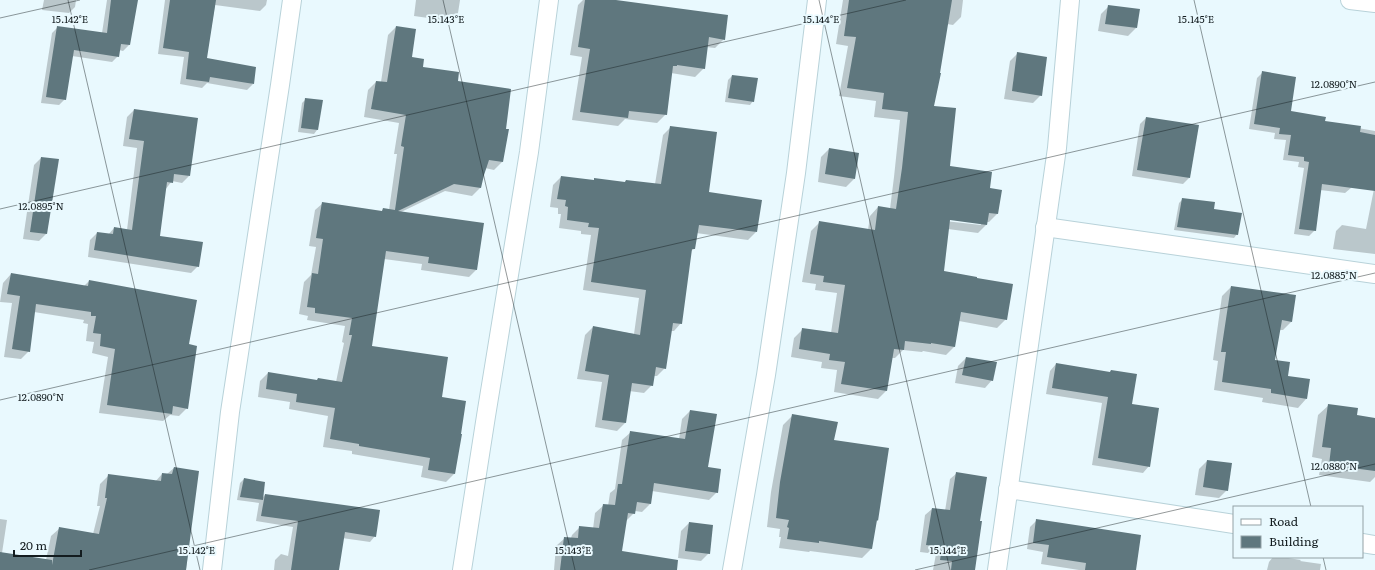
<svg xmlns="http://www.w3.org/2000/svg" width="1375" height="570" font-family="Literata,serif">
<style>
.shadow{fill:#0003;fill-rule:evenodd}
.building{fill:#5f777e}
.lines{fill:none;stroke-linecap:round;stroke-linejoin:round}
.street-casing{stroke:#b8d2d9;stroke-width:20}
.street{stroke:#fff;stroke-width:18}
.ticks{fill:none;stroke:#131c1f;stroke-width:1;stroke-opacity:0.45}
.ticks-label{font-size:10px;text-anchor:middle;fill:#131c1f;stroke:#e9f9fe;stroke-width:4;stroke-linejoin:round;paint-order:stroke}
</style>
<rect width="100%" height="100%" fill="#e9f9fe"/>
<!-- shadow -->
<g class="shadow">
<path d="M 44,0 L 76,0 L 75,7 L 69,13 L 42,10 Z"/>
<path d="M 107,0 L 137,0 L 129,45 L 123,51 L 119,50 L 118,56 L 112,62 L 72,56 L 65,99 L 59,105 L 41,103 L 52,33 L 58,27 L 102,33 Z"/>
<path d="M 165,0 L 267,0 L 266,5 L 260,11 L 215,5 L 206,59 L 253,84 L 247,90 L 207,83 L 202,88 L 180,84 L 184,57 L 158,54 Z"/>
<path d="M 416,0 L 460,0 L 458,13 L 450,21 L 414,16 Z"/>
<path d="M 583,0 L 609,0 L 724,39 L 715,48 L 706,47 L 704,68 L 695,77 L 671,73 L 666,114 L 657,123 L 625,119 L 618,126 L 572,120 L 582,57 L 570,55 L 578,5 Z"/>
<path d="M 843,0 L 963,0 L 961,17 L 953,25 L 947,24 L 933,107 L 949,167 L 989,189 L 1001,191 L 997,214 L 989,222 L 987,222 L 986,225 L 978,233 L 948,229 L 943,271 L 1006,319 L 997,328 L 959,321 L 954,347 L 946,355 L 923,351 L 922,352 L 903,350 L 895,358 L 891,358 L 886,391 L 878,399 L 834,392 L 837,370 L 821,368 L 822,362 L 791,357 L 794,338 L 803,329 L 831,333 L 837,293 L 815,290 L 816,284 L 802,282 L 811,231 L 819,223 L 868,230 L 870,216 L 878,207 L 890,209 L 894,177 L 900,120 L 874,117 L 876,101 L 839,96 L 848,46 L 836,44 ZM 946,219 L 981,223 L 981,225 L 945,221 Z"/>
<path d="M 1109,6 L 1136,28 L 1128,36 L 1098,31 L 1101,14 Z"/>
<path d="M 396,27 L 411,58 L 422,67 L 457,82 L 505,130 L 507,130 L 502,162 L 494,170 L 485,168 L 480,188 L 472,196 L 445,191 L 401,212 L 477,269 L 469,277 L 421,270 L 422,264 L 384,259 L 371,347 L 441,398 L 460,435 L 461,435 L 454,474 L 446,482 L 421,477 L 423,466 L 352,454 L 352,451 L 323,447 L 328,416 L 289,409 L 290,402 L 258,397 L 260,381 L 268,373 L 316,381 L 336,382 L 344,343 L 342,342 L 345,326 L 307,320 L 308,316 L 299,314 L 304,282 L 311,275 L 316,247 L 309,246 L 315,210 L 323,203 L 381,212 L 383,210 L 389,210 L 397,154 L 394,154 L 399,123 L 364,117 L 368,90 L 376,82 L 381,82 L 388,35 Z"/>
<path d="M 1018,53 L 1041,95 L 1033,103 L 1004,99 L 1010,61 Z"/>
<path d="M 1263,72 L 1290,112 L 1324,122 L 1375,131 L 1375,153 L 1351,188 L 1345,193 L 1320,190 L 1315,230 L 1309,236 L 1294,234 L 1304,168 L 1298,167 L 1299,162 L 1283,160 L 1286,140 L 1274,139 L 1275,133 L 1249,129 L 1257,78 Z"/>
<path d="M 732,76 L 753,101 L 750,105 L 725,102 L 728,80 Z"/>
<path d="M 306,99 L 317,130 L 314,134 L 298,132 L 302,103 Z"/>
<path d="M 134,110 L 189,176 L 182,183 L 172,181 L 165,190 L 158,237 L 198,266 L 191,273 L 88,257 L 90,240 L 97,233 L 108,235 L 114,228 L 127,230 L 137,148 L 123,146 L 127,117 Z"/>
<path d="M 1146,118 L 1189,178 L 1183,184 L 1132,176 L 1140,124 Z"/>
<path d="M 671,127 L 708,193 L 756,232 L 748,240 L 696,233 L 694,249 L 691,251 L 681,323 L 674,331 L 671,331 L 665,368 L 657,376 L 653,376 L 652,385 L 644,393 L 629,391 L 625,423 L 617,431 L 595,427 L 602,382 L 577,379 L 585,335 L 593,327 L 634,334 L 639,298 L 583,290 L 591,235 L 581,234 L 581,231 L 559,228 L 561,214 L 558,214 L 558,208 L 550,207 L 553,185 L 561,177 L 593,181 L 595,179 L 624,183 L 626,181 L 655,184 L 663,135 Z"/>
<path d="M 829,149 L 854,179 L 846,187 L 818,182 L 821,157 Z"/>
<path d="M 41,158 L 57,160 L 46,234 L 39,241 L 23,239 L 34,165 Z"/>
<path d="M 1375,187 L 1375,254 L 1333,249 L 1336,231 L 1342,225 L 1366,229 L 1374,189 Z"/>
<path d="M 1183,199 L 1213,209 L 1237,234 L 1234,238 L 1174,230 L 1179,203 Z"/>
<path d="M 11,274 L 84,286 L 89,281 L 188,345 L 187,408 L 179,416 L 170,415 L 163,421 L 99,413 L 108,357 L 92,353 L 94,342 L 86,341 L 88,324 L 83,323 L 84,320 L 34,312 L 29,351 L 21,359 L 4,357 L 12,303 L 0,302 L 3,283 Z"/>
<path d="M 1231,287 L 1292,321 L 1283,330 L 1279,330 L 1274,360 L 1306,399 L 1298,408 L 1262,402 L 1263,398 L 1214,390 L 1218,361 L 1213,360 L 1222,296 Z"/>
<path d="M 966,358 L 992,380 L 985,388 L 955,383 L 958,366 Z"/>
<path d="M 1056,364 L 1109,373 L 1111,371 L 1131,405 L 1149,466 L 1143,473 L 1092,465 L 1102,403 L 1046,394 L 1050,371 Z"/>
<path d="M 1329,405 L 1356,416 L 1375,419 L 1375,477 L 1370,482 L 1319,475 L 1322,459 L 1312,457 L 1318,415 Z"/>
<path d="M 690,411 L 707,468 L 717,492 L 709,500 L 652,491 L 650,504 L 642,512 L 635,511 L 634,513 L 626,521 L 621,552 L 674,570 L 554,570 L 556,546 L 565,538 L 571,538 L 572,535 L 580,527 L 593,529 L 595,513 L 604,505 L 608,506 L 610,493 L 615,489 L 622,440 L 631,432 L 679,439 L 682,419 Z"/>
<path d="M 793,415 L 833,441 L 877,520 L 876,522 L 871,549 L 862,558 L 810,551 L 809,552 L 779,548 L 781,537 L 779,537 L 780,529 L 767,527 L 771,492 L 783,425 Z"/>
<path d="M 1207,461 L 1227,490 L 1219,498 L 1195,495 L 1199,469 Z"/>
<path d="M 174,468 L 189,546 L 186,570 L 0,570 L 0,519 L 7,520 L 2,553 L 46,560 L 51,536 L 60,528 L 93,534 L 100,506 L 97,506 L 100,484 L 109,475 L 155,482 L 162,474 L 167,474 Z"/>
<path d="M 957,473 L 979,522 L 974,570 L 933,570 L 936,554 L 920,552 L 925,515 L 932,509 L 945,511 L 950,479 Z"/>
<path d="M 244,479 L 262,498 L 265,495 L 379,511 L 375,536 L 370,542 L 342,538 L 338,570 L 274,570 L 275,560 L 281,554 L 288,556 L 293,527 L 256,521 L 259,503 L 237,500 L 240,483 Z"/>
<path d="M 1037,520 L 1135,570 L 1079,570 L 1041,564 L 1043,552 L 1027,549 L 1030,527 Z"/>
<path d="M 689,523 L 709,553 L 701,561 L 678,558 L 681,531 Z"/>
<path d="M 1273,557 L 1282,557 L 1301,560 L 1300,561 L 1321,564 L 1320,570 L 1267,570 L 1269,562 Z"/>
</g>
<!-- building -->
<g class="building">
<path d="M 111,0 L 138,0 L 130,45 L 121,44 L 119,57 L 74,50 L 66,100 L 46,97 L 57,26 L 107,33 Z"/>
<path d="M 170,0 L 216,0 L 207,58 L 256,67 L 254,84 L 210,77 L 209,82 L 186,79 L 189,52 L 163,48 Z"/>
<path d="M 585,0 L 616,0 L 728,15 L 725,40 L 709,37 L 705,69 L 677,65 L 677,66 L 673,66 L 667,115 L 629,111 L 628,118 L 580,112 L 590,49 L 578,47 Z"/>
<path d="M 849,0 L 952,0 L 940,73 L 941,73 L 934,106 L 956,108 L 950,166 L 992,172 L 990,188 L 1002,190 L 998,214 L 989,213 L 987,225 L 950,220 L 944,271 L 977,277 L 977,278 L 1013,284 L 1007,320 L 961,312 L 955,347 L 931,343 L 931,344 L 905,341 L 904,350 L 894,349 L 887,391 L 841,384 L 845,362 L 829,360 L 830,354 L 799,349 L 802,328 L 838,333 L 845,285 L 823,282 L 824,276 L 810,274 L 819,221 L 875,230 L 878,206 L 896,209 L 902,168 L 908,112 L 882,109 L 884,93 L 847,88 L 856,37 L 844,36 Z"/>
<path d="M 1108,5 L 1140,9 L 1137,28 L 1105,24 Z"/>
<path d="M 396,26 L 416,29 L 412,57 L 424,59 L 423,67 L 459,72 L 458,81 L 511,89 L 506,129 L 509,129 L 503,162 L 489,160 L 484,175 L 481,188 L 454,184 L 398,211 L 484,223 L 477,270 L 428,263 L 429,257 L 386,251 L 372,346 L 448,357 L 442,397 L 466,401 L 461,434 L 462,434 L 455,474 L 428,470 L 430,458 L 359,446 L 359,444 L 330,439 L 335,408 L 296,402 L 297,394 L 266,389 L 268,372 L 317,380 L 318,378 L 342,382 L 352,335 L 349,335 L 352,318 L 315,313 L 315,308 L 307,307 L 312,273 L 318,274 L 323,239 L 316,238 L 322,202 L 382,211 L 383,208 L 395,210 L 404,147 L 401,146 L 406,115 L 371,109 L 376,81 L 387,82 Z"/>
<path d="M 1017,52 L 1047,57 L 1042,96 L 1012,91 Z"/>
<path d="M 1262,71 L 1296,77 L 1291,111 L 1326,117 L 1325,121 L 1361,126 L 1360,132 L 1375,135 L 1375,191 L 1322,184 L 1316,231 L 1299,229 L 1309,162 L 1304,161 L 1304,157 L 1288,155 L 1291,135 L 1279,134 L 1280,128 L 1254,124 Z"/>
<path d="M 732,75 L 758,78 L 754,102 L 728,98 Z"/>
<path d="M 305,98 L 323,100 L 318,130 L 301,128 Z"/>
<path d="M 134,109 L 198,118 L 190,176 L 174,174 L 173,183 L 167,182 L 160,236 L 203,242 L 199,267 L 94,250 L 97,232 L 113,234 L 114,227 L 132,230 L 144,141 L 129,139 Z"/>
<path d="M 1146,117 L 1199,125 L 1190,178 L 1137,170 Z"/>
<path d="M 670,126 L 717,132 L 709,192 L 762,200 L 757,232 L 699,225 L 695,249 L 692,249 L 682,324 L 673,323 L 666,369 L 656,367 L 653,386 L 632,383 L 626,423 L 602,420 L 609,375 L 585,371 L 593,326 L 640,335 L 646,290 L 591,282 L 599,228 L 588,227 L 589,223 L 567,220 L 568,207 L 565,206 L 566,200 L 557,199 L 561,176 L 594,180 L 594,178 L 625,182 L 626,180 L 661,184 Z"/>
<path d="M 829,148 L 859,153 L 855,179 L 825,174 Z"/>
<path d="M 41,157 L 59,159 L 47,234 L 30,232 Z"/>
<path d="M 1182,198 L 1215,202 L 1214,209 L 1242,213 L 1238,235 L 1177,227 Z"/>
<path d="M 11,273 L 88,286 L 89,280 L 197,300 L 189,344 L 197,346 L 188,409 L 173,406 L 172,414 L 107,405 L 115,349 L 100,346 L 101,334 L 93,333 L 96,316 L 91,316 L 91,312 L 36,304 L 30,352 L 12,349 L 20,296 L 7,294 Z"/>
<path d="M 1231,286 L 1296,295 L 1292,322 L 1282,320 L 1275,360 L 1290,362 L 1288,376 L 1310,379 L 1307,399 L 1271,393 L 1271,389 L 1222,382 L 1226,352 L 1221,352 Z"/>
<path d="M 966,357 L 997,362 L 993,381 L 962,375 Z"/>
<path d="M 1056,363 L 1110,372 L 1111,370 L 1137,374 L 1132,404 L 1159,408 L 1150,467 L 1098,458 L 1108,397 L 1052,388 Z"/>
<path d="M 1328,404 L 1358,408 L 1357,415 L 1375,418 L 1375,471 L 1329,465 L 1331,448 L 1322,447 Z"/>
<path d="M 690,410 L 717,414 L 708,467 L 721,469 L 718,493 L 654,483 L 651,504 L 637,502 L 635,514 L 628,513 L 622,551 L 678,560 L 677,570 L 560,570 L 564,537 L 578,538 L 579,526 L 599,528 L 603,504 L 615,505 L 618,484 L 622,484 L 630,431 L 685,439 Z"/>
<path d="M 792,414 L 838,422 L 834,440 L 889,448 L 878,521 L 877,520 L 872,549 L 819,541 L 819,543 L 787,539 L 789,528 L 787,527 L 789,520 L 776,518 L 780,482 Z"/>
<path d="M 1207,460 L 1232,463 L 1228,491 L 1203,487 Z"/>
<path d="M 174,467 L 199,471 L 186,570 L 0,570 L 0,552 L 52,560 L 52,565 L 59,527 L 99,534 L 107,498 L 105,498 L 108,474 L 161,481 L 162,473 L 172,474 Z"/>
<path d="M 956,472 L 987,477 L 980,521 L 982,521 L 975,570 L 951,570 L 952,561 L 940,560 L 942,547 L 926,545 L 932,508 L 950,510 Z"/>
<path d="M 244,478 L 265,482 L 263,500 L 240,497 Z"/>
<path d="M 265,494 L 380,510 L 376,537 L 345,532 L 339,570 L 291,570 L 298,521 L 261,516 Z"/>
<path d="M 1036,519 L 1141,535 L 1136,570 L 1085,570 L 1086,563 L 1047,557 L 1049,545 L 1033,543 Z"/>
<path d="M 689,522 L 713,525 L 710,554 L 685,551 Z"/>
</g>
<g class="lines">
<defs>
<g id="street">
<path d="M 1350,0 L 1375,3"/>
<path d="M 1045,227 L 1375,274"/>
<path d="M 1008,489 L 1234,524"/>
<path d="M 1362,543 L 1375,545"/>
<path d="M 212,570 L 230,412 L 280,85 L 292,0"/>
<path d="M 462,570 L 486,416 L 529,152 L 549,0"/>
<path d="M 732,570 L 766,375 L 796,173 L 817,0"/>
<path d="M 997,570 L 1057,148 L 1070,0"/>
</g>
</defs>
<!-- street casing -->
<use href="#street" class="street-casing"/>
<!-- street -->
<use href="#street" class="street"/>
</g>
<!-- ticks -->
<path class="ticks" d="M 68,0 L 200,570M 443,0 L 575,570M 819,0 L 950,570M 1194,0 L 1311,507M 0,18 L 80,0M 0,209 L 906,0M 0,400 L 1375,82M 1323,557 L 1326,570M 89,570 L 1375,273M 915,570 L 1375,464"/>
<g class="ticks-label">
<text x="70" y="23">15.142°E</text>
<text x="446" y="23">15.143°E</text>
<text x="821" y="23">15.144°E</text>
<text x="1196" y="23">15.145°E</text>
<text x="1334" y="88">12.0890°N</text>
<text x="41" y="210">12.0895°N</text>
<text x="1334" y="279">12.0885°N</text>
<text x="41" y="401">12.0890°N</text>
<text x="1334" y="470">12.0880°N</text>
<text x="197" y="554">15.142°E</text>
<text x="573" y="554">15.143°E</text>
<text x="948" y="554">15.144°E</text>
</g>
<!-- legend -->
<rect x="1233" y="506" width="130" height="52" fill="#e9f9fe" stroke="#93a1a5"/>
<rect x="1241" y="519" width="20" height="6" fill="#ffffff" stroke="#93a1a5"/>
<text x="1269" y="526" font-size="12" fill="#131c1f">Road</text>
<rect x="1241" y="536" width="20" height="12" fill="#5f777e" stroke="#93a1a5"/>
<text x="1269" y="546" font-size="12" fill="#131c1f">Building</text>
<!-- scale -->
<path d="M14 550v6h67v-6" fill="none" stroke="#131c1f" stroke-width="2"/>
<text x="20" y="550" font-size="12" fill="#131c1f" stroke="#e9f9fe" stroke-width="3" paint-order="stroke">20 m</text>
</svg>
